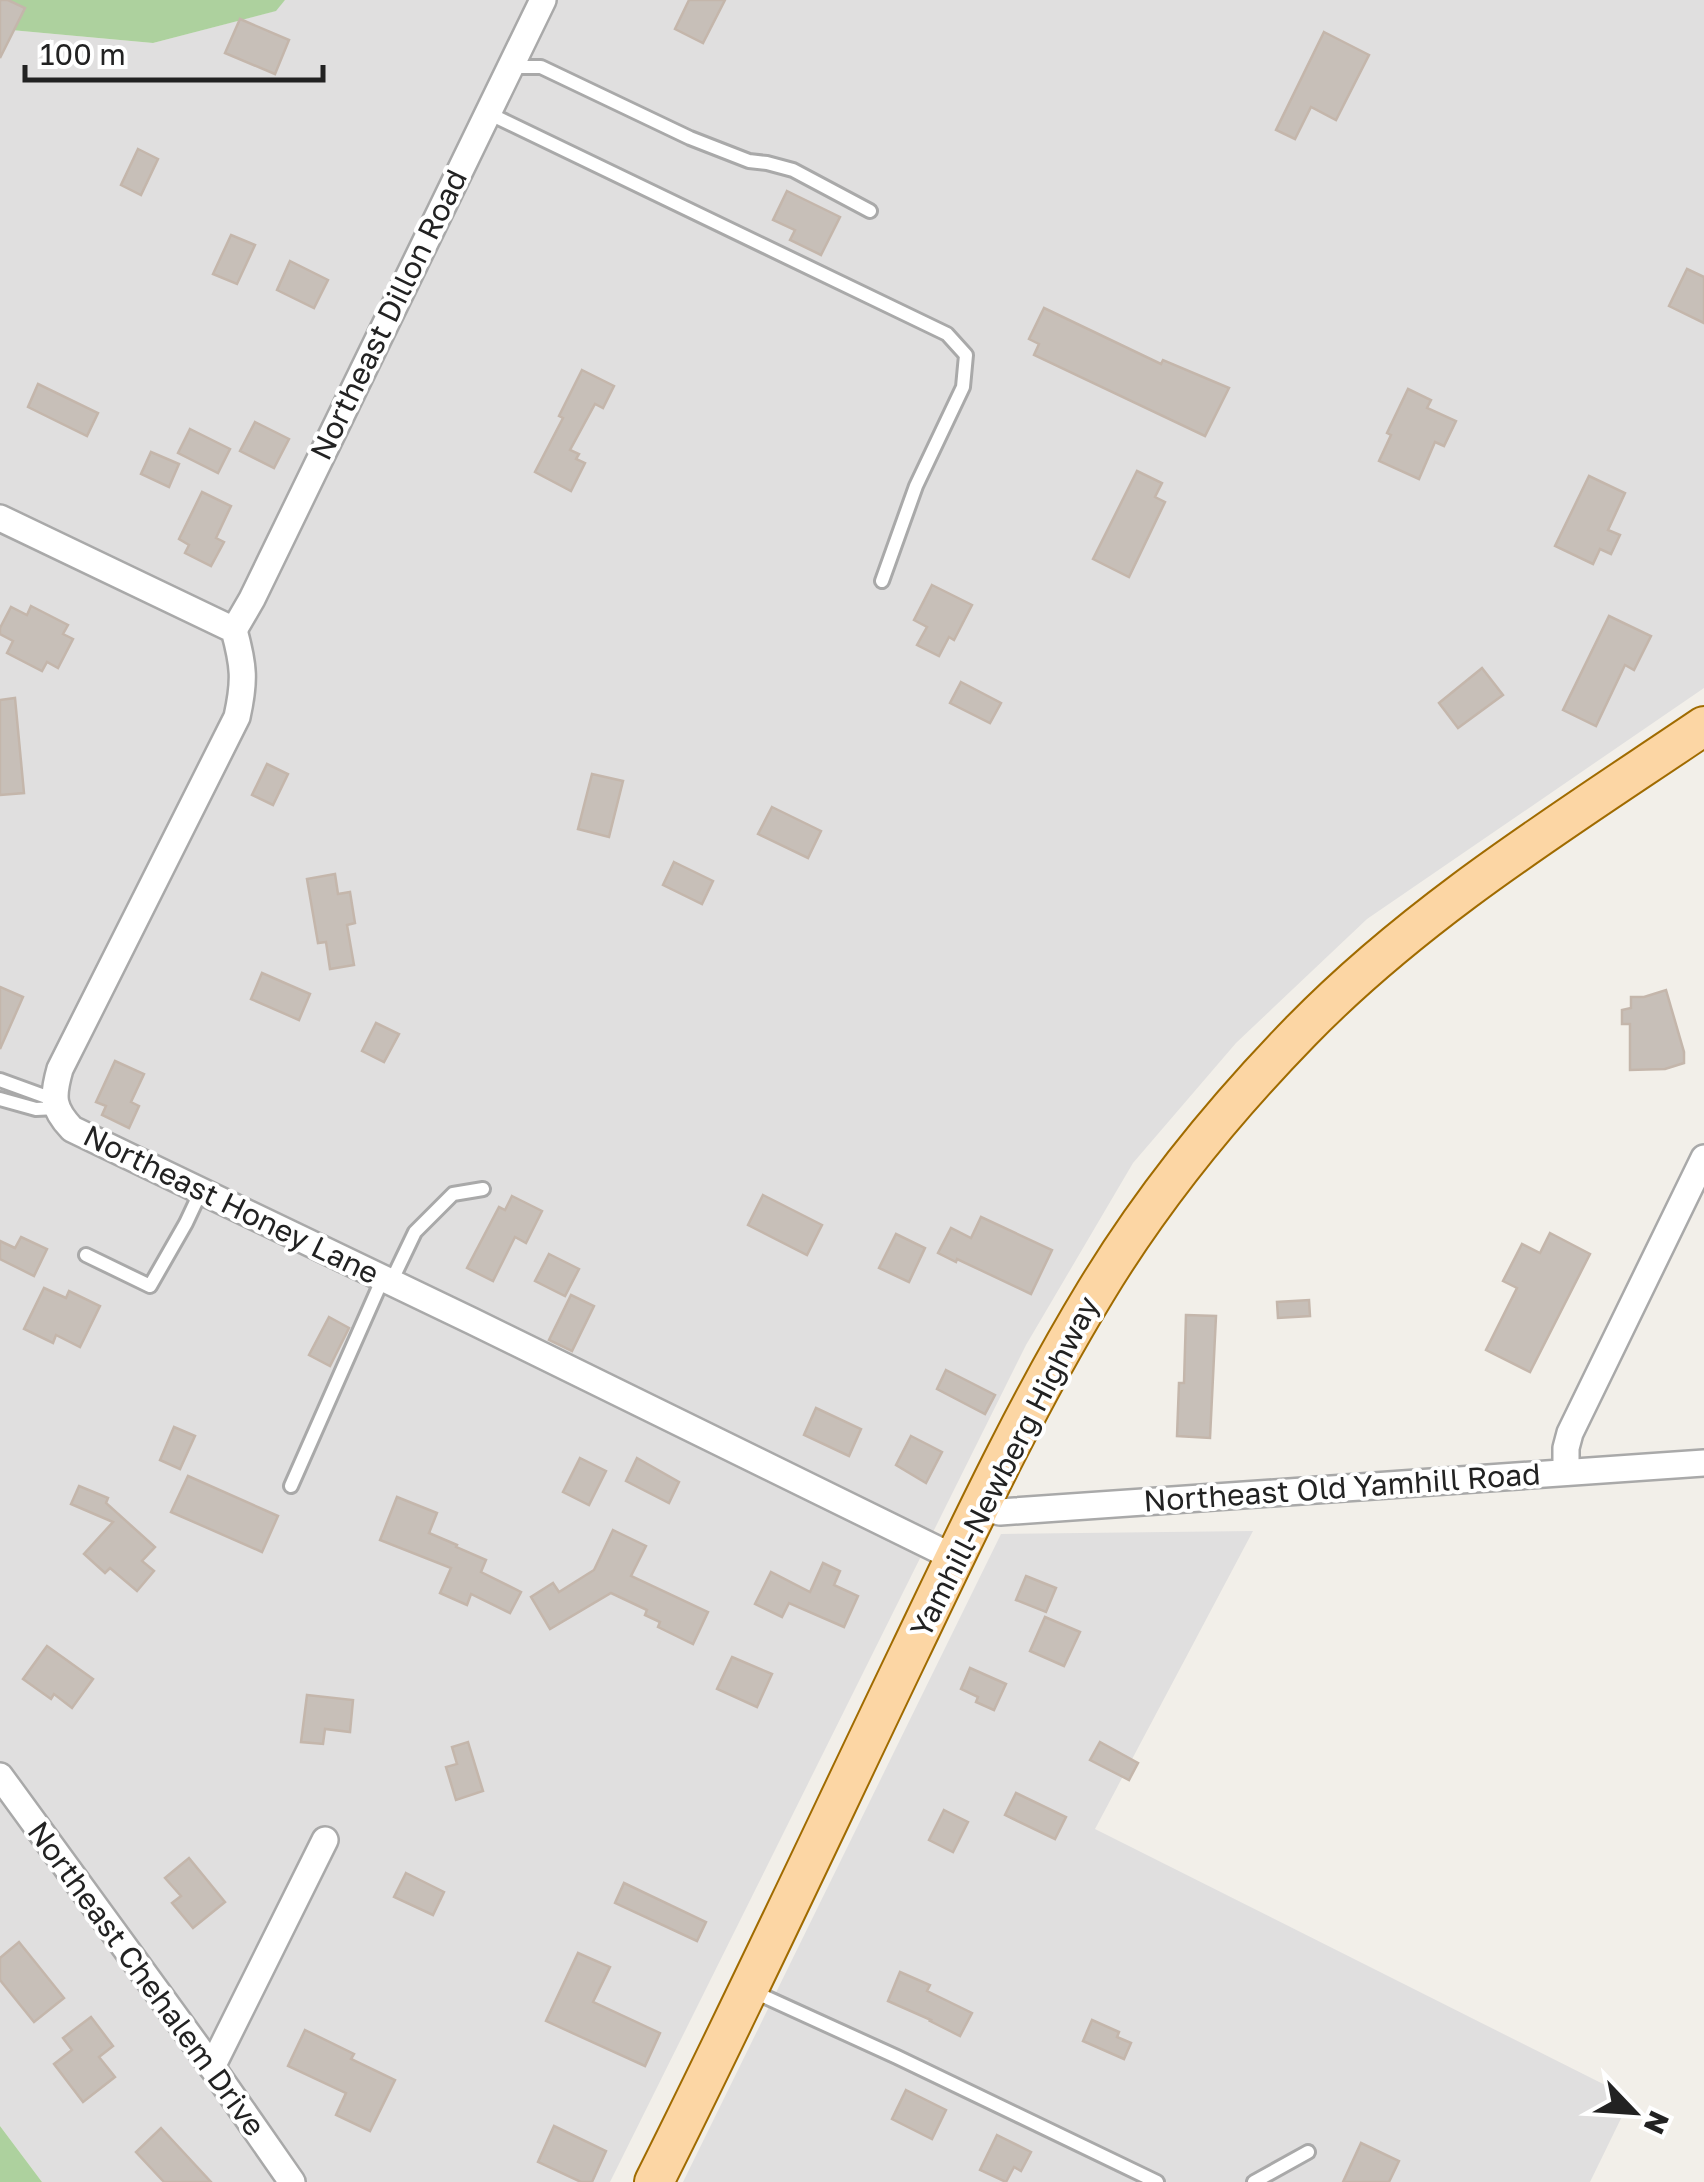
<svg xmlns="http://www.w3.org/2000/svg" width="1704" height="2182" font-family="'Golos Text',sans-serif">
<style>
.residential{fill:#e0dfdf}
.forest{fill:#add19e}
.building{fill:#c7bfb8;stroke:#c4b6ab;stroke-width:2.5}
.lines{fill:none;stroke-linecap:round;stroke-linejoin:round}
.service-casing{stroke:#a9a9a9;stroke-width:18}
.minor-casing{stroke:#a9a9a9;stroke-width:30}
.primary-casing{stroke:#a06b00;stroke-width:42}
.service{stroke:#fff;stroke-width:12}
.minor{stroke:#fff;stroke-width:25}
.primary{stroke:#fcd6a4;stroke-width:38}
.labels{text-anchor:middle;stroke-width:8;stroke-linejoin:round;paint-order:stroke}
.street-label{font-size:30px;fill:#222;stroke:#fff}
</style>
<rect width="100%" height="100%" fill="#f2efe9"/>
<!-- residential -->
<g class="residential">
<path d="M 285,0 L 1704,0 L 1704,688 L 1367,919 L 1236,1043 L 1133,1163 L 1026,1345 L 610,2182 L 42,2182 L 0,2126 L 0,29 L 153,43 L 275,11 Z"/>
<path d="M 1253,1531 L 1095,1829 L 1631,2098 L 1590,2182 L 683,2182 L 1001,1534 Z"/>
</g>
<!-- forest -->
<g class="forest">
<path d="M 0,0 L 285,0 L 276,11 L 153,43 L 0,29 Z"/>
<path d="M 0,2126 L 42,2182 L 0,2182 Z"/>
</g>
<!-- building -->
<g class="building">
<path d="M 0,0 L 8,0 L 25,8 L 0,58 Z"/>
<path d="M 689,0 L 725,0 L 703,43 L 675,29 Z"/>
<path d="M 240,19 L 289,40 L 275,74 L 225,53 Z"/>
<path d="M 1324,32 L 1369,55 L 1336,120 L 1311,107 L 1295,139 L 1276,130 Z"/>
<path d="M 138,149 L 158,159 L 141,195 L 121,185 Z"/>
<path d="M 787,191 L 840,217 L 821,255 L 790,240 L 795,230 L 773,220 Z"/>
<path d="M 231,235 L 255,245 L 237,284 L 213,274 Z"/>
<path d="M 290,261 L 328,280 L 314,308 L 277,290 Z"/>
<path d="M 1687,269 L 1704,277 L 1704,323 L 1669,306 Z"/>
<path d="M 1044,308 L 1161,364 L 1163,360 L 1229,388 L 1205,436 L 1034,355 L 1039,344 L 1029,339 Z"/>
<path d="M 582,370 L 614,386 L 603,408 L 595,404 L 570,450 L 579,454 L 576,459 L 585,463 L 571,491 L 535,472 L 563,418 L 559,416 Z"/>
<path d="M 38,384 L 98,413 L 87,436 L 28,407 Z"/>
<path d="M 1408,389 L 1431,400 L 1427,408 L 1456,421 L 1444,446 L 1435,442 L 1419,479 L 1379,461 L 1391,435 L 1387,433 Z"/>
<path d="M 255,422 L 289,439 L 274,468 L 240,451 Z"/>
<path d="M 190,429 L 230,449 L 218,473 L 178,453 Z"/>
<path d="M 151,452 L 179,464 L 169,487 L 141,474 Z"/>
<path d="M 1137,471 L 1162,483 L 1155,497 L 1165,502 L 1129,577 L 1093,559 Z"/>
<path d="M 1589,476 L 1625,493 L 1608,530 L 1620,535 L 1611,554 L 1600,549 L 1593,564 L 1555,546 Z"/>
<path d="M 202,492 L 231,506 L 216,538 L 224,542 L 211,566 L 185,553 L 189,545 L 179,539 Z"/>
<path d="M 932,585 L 972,605 L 954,640 L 949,637 L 939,656 L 917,645 L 927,627 L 914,620 Z"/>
<path d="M 31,606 L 68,625 L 63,634 L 73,639 L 58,668 L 47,662 L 42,671 L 7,653 L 13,641 L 0,634 L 0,628 L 11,607 L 27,615 Z"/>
<path d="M 1609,616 L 1651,636 L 1634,670 L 1625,665 L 1596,726 L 1563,710 Z"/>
<path d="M 1482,668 L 1503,695 L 1458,728 L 1439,703 Z"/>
<path d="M 961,682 L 1001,703 L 990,723 L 950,703 Z"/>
<path d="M 15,698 L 24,793 L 0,795 L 0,700 Z"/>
<path d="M 267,764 L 288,774 L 273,805 L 252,795 Z"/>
<path d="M 592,774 L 623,781 L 609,837 L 578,829 Z"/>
<path d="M 772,807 L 821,831 L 808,858 L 758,834 Z"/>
<path d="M 674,862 L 713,881 L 702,904 L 663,885 Z"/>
<path d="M 335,874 L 338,894 L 350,892 L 355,923 L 347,925 L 354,965 L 330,969 L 326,942 L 318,943 L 307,879 Z"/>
<path d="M 262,973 L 310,994 L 299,1020 L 251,999 Z"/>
<path d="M 0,987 L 23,997 L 0,1049 Z"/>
<path d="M 1666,990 L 1684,1052 L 1684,1063 L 1665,1069 L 1630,1070 L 1630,1024 L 1622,1024 L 1622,1010 L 1631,1008 L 1631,997 L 1644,997 Z"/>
<path d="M 376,1023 L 399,1034 L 384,1062 L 362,1051 Z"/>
<path d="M 115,1061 L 144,1074 L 131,1102 L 139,1106 L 129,1128 L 102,1115 L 106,1106 L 96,1102 Z"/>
<path d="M 763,1195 L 822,1225 L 807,1255 L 748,1225 Z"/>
<path d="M 512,1196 L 542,1211 L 526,1243 L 515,1237 L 493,1281 L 467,1268 L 499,1207 L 505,1210 Z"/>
<path d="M 981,1217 L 1052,1250 L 1031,1294 L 957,1259 L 956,1262 L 938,1253 L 951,1228 L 971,1238 Z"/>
<path d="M 1550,1233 L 1590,1254 L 1530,1372 L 1486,1350 L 1517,1288 L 1503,1281 L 1522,1244 L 1540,1253 Z"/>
<path d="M 896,1234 L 925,1248 L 909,1282 L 879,1268 Z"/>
<path d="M 21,1237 L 47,1249 L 34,1276 L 0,1259 L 0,1241 L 15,1248 Z"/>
<path d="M 549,1254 L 579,1269 L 565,1296 L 535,1281 Z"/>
<path d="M 44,1288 L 66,1298 L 69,1291 L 100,1306 L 80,1347 L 56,1335 L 53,1343 L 24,1329 Z"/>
<path d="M 571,1295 L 594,1306 L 572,1351 L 549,1340 Z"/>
<path d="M 1309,1300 L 1310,1316 L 1278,1318 L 1277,1302 Z"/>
<path d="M 1186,1315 L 1216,1316 L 1210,1438 L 1177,1436 L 1179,1383 L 1184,1383 Z"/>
<path d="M 329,1317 L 349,1328 L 330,1366 L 309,1355 Z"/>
<path d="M 946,1370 L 995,1395 L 985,1414 L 937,1389 Z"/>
<path d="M 816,1408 L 861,1429 L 849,1456 L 804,1435 Z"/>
<path d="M 174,1427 L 195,1436 L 180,1469 L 160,1460 Z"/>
<path d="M 911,1436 L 942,1452 L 926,1483 L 896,1465 Z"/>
<path d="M 580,1458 L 606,1471 L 589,1505 L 563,1492 Z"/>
<path d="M 637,1458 L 679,1482 L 669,1503 L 626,1481 Z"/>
<path d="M 188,1476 L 278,1516 L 262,1552 L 171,1512 Z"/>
<path d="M 79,1486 L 108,1498 L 106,1503 L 155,1547 L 142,1561 L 154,1571 L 137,1591 L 110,1568 L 105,1573 L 84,1554 L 113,1522 L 71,1504 Z"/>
<path d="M 397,1497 L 437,1513 L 429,1533 L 457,1545 L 456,1547 L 486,1560 L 481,1572 L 521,1592 L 510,1613 L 471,1594 L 467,1605 L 440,1593 L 451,1568 L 380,1540 Z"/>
<path d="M 613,1530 L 646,1546 L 631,1576 L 708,1612 L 693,1644 L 658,1627 L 660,1622 L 645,1615 L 647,1610 L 611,1593 L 550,1629 L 531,1597 L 553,1583 L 559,1592 L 594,1570 Z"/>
<path d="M 823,1563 L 840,1571 L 834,1585 L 858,1596 L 844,1627 L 789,1603 L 782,1617 L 755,1604 L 771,1572 L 810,1592 Z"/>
<path d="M 1026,1576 L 1056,1588 L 1046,1612 L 1016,1600 Z"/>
<path d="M 1045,1617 L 1080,1632 L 1064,1666 L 1030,1651 Z"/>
<path d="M 47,1646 L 93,1679 L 72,1708 L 54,1694 L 51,1699 L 23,1679 Z"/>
<path d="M 732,1657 L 772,1674 L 757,1707 L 717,1689 Z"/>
<path d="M 970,1668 L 1006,1684 L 994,1710 L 976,1702 L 978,1697 L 961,1689 Z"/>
<path d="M 307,1695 L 353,1700 L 350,1732 L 325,1729 L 323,1744 L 301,1742 Z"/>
<path d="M 468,1742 L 483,1791 L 456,1800 L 446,1767 L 457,1764 L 452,1747 Z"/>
<path d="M 1100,1742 L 1138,1763 L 1129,1780 L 1090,1760 Z"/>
<path d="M 1016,1793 L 1066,1817 L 1055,1839 L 1005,1815 Z"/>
<path d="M 944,1810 L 968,1822 L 953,1852 L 929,1840 Z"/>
<path d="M 189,1858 L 225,1902 L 193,1928 L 172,1903 L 181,1896 L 165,1878 Z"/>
<path d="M 406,1873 L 444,1892 L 433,1915 L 394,1897 Z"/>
<path d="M 624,1883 L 706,1922 L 697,1941 L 615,1903 Z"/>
<path d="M 19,1942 L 64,1998 L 34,2022 L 0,1980 L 0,1958 Z"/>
<path d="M 578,1953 L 610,1967 L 593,2002 L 660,2033 L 645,2066 L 546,2021 Z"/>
<path d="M 900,1972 L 930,1985 L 927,1991 L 972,2013 L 960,2036 L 930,2021 L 931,2020 L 888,2001 Z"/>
<path d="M 91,2017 L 113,2046 L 99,2057 L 115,2077 L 83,2102 L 54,2064 L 72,2050 L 63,2038 Z"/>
<path d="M 1092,2020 L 1119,2032 L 1117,2037 L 1131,2043 L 1124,2059 L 1083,2041 Z"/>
<path d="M 305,2030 L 354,2054 L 351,2059 L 395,2080 L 370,2131 L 336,2115 L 346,2093 L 288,2066 Z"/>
<path d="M 906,2090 L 946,2110 L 932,2139 L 892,2119 Z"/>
<path d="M 554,2126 L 606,2151 L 592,2182 L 581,2182 L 538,2162 Z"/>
<path d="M 161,2128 L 211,2182 L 164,2182 L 136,2152 Z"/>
<path d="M 997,2135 L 1031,2152 L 1021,2171 L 1014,2167 L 1006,2182 L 980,2170 Z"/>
<path d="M 1361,2143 L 1399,2161 L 1389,2182 L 1343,2182 Z"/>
</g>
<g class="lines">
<defs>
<g id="service">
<path d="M 510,67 L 541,67 L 690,138 L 749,161 L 767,163 L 793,170 L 870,211"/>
<path d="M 488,113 L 947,334 L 966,355 L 963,387 L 916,486 L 882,581"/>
<path d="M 0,1080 L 55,1100"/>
<path d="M 0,1099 L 36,1109 L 57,1108"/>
<path d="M 86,1255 L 150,1286 L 186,1223 L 201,1191"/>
<path d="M 391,1282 L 415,1232 L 453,1194 L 483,1189"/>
<path d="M 291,1486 L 383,1278"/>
<path d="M 750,1990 L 897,2057 L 1157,2182"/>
<path d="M 1254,2182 L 1308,2152"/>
</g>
<g id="minor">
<path d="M 0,518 L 234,630 C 244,666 245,681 237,717 L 60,1069 C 52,1097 52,1108 72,1129 L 472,1321 L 955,1558"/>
<path d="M 234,630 L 252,599 L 543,0"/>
<path d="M 1566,1472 L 1566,1448 L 1570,1433 L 1704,1158"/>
<path d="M 980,1507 L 1000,1512 L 1704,1463"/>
<path d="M 0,1776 L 212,2067 L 292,2182"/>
<path d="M 212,2067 L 325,1840"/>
</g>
<path id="primary" d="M 654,2182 C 742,2007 825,1828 910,1651 C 968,1530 1026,1406 1096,1291 C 1153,1197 1224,1110 1301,1031 C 1419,910 1565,820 1704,726"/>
</defs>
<!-- service casing -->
<use href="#service" class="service-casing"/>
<!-- minor casing -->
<use href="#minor" class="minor-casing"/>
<!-- primary casing -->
<use href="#primary" class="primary-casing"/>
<!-- service -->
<use href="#service" class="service"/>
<!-- minor -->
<use href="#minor" class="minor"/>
<!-- primary -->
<use href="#primary" class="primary"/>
</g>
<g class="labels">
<!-- street labels -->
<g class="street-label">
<text transform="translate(389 315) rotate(-64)" y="10">Northeast Dillon Road</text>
<text transform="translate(231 1205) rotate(26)" y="10">Northeast Honey Lane</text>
<text transform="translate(1005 1467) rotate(-63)" y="10">Yamhill-Newberg Highway</text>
<text transform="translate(1342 1488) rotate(-4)" y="10">Northeast Old Yamhill Road</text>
<text transform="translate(146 1979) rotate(54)" y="10">Northeast Chehalem Drive</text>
</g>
</g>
<!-- north arrow -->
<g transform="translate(1634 2112) rotate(115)" stroke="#ffffff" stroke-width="8" paint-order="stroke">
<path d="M0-8L18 38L0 25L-18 38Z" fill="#222222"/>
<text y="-15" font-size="28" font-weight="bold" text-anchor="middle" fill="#222222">N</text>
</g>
<!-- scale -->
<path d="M25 65v15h298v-15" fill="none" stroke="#222222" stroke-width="5"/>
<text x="40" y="65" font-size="30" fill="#222222" stroke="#ffffff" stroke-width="8" paint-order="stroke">100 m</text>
</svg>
